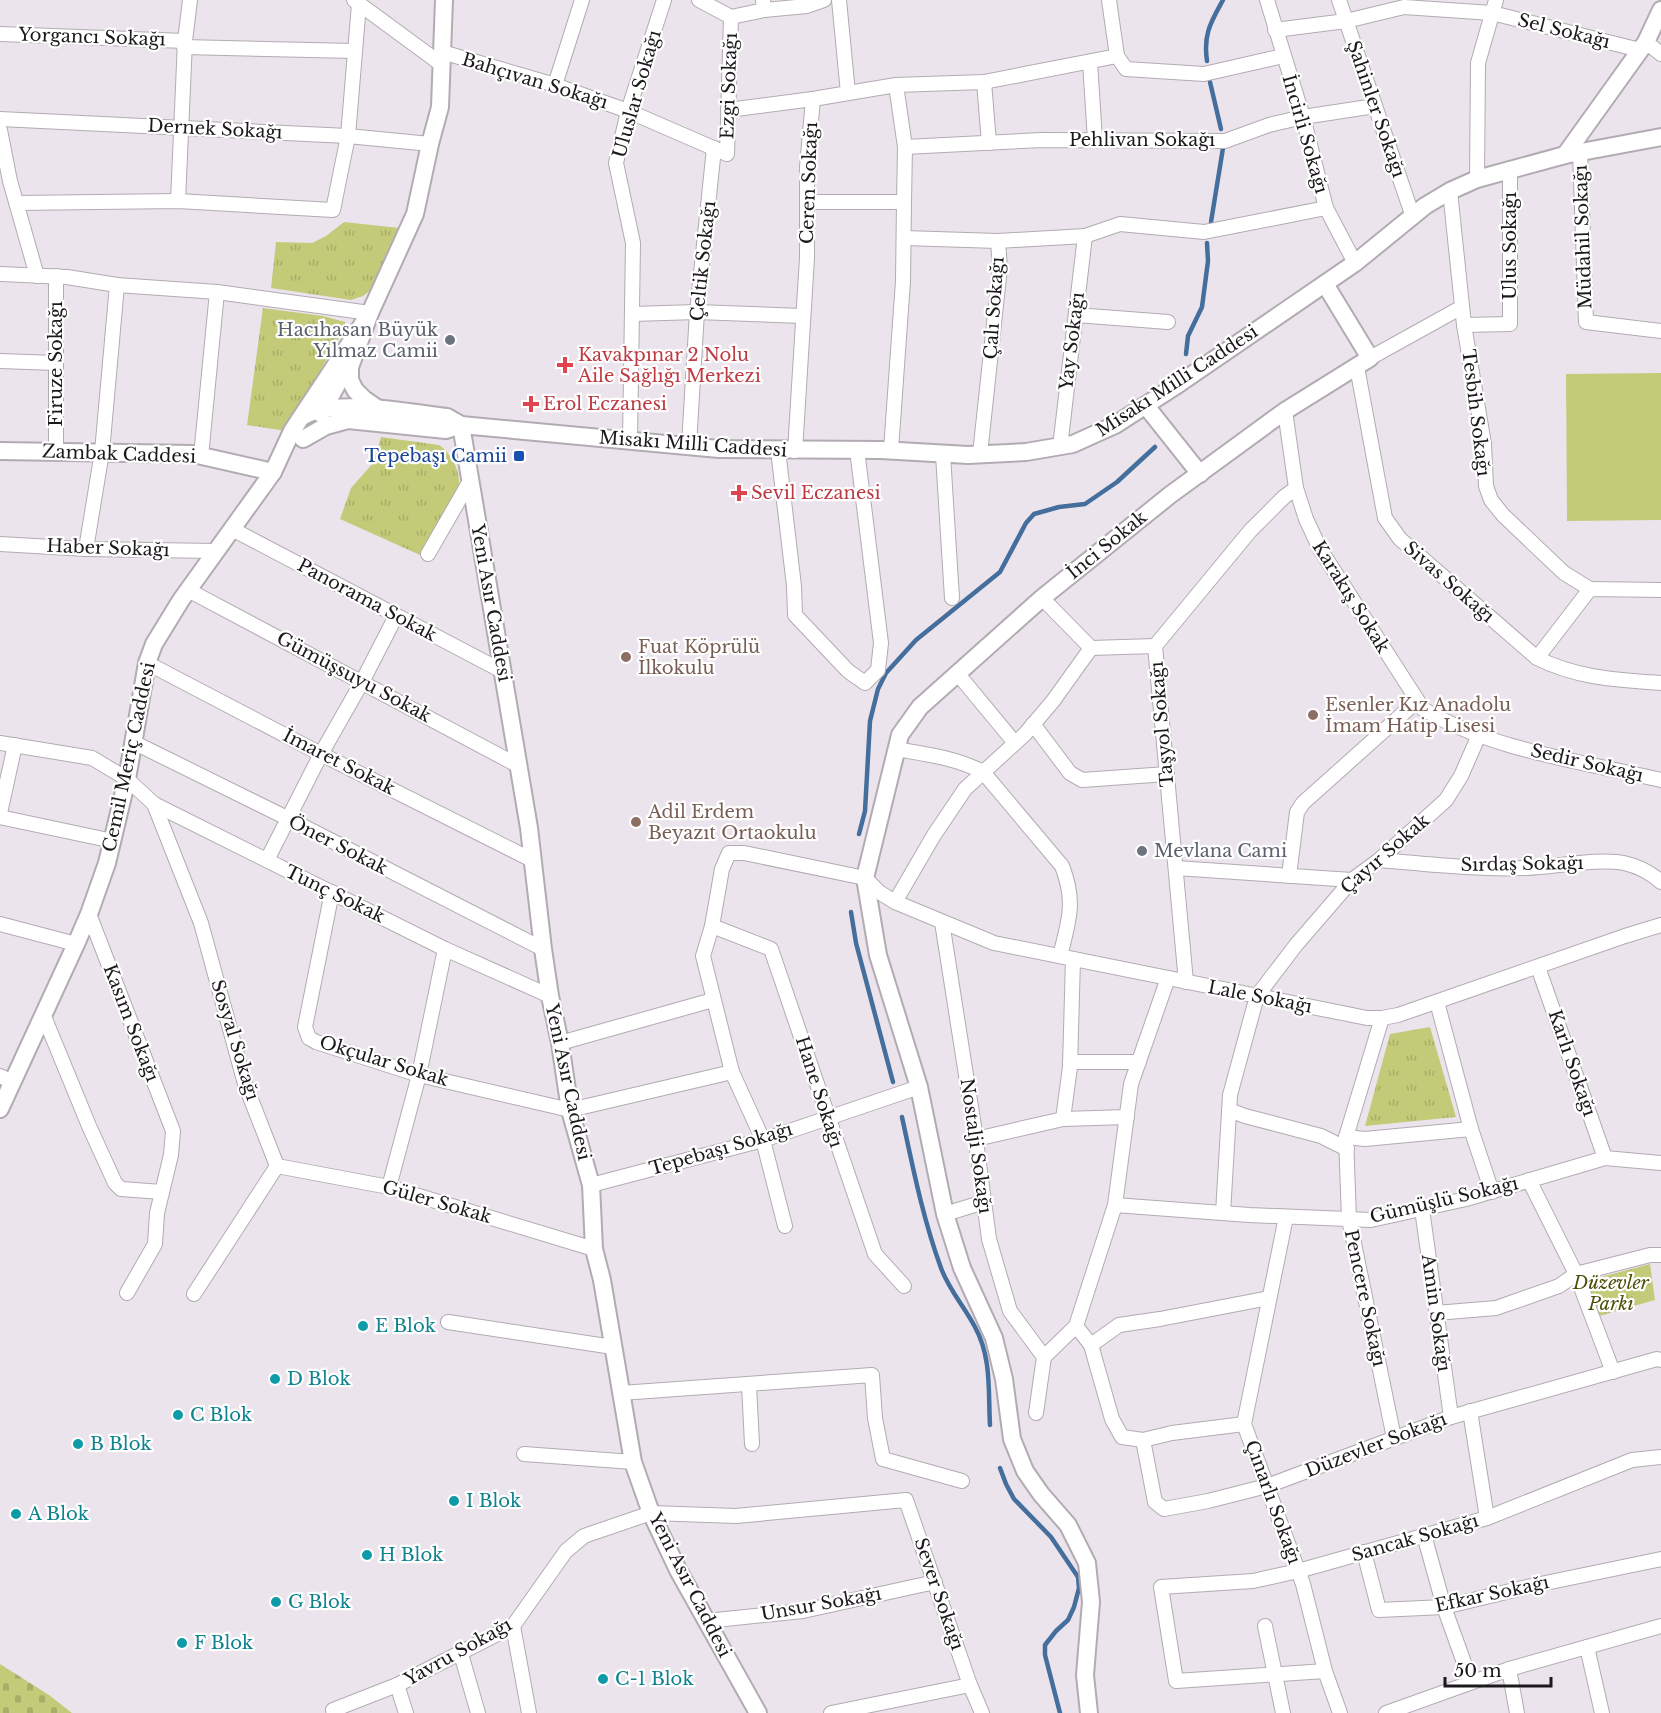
<svg xmlns="http://www.w3.org/2000/svg" width="1661" height="1713" font-family="'Libre Baskerville',serif">
<style>
.green{fill:#c3cb79}
.cemetery{fill:url(#cemetery-stones)}
.park{fill:url(#park-tufts)}
.lines{fill:none;stroke-linecap:round;stroke-linejoin:round}
.stream{stroke:#446e9b;stroke-width:4.5}
.minor-casing{stroke:#b3abb3;stroke-width:16}
.tertiary-casing{stroke:#b3abb3;stroke-width:20}
.minor{stroke:#fff;stroke-width:14}
.tertiary{stroke:#fff;stroke-width:16}
.worship-dot{fill:#6b7280;stroke:#fff;stroke-width:2}
.health-dot{fill:#e0444e;stroke:#fff;stroke-width:2}
.transit-dot{fill:#1a4fb4;stroke:#fff;stroke-width:2}
.education-dot{fill:#8d6e63;stroke:#fff;stroke-width:2}
.culture-dot{fill:#0f9aa8;stroke:#fff;stroke-width:2}
.labels{text-anchor:middle;stroke-width:4.5;stroke-linejoin:round;paint-order:stroke}
.street-label{font-size:18px;fill:#1c191c;stroke:#fff}
.worship-label{font-size:18px;fill:#5b616d;stroke:#fff;text-anchor:end}
.health-label{font-size:18px;fill:#be3a42;stroke:#fff;text-anchor:start}
.transit-label{font-size:18px;fill:#164399;stroke:#fff;text-anchor:end}
.education-label{font-size:18px;fill:#785e54;stroke:#fff;text-anchor:start}
.park-label{font-size:18px;font-style:italic;fill:#4a4e07;stroke:#fff}
.culture-label{font-size:18px;fill:#0d838f;stroke:#fff;text-anchor:start}
</style>
<defs>
<pattern id="cemetery-stones" width="16" height="16" patternUnits="userSpaceOnUse" patternTransform="scale(1.5)"><rect width="16" height="16" fill="#c3cb79"/><path d="M2 7V4a2 2 0 0 1 4 0v3zM10 15v-3a2 2 0 0 1 4 0v3z" fill="#a7ae68"/></pattern>
<pattern id="park-tufts" width="24" height="20" patternUnits="userSpaceOnUse" patternTransform="scale(1.5)"><rect width="24" height="20" fill="#c3cb79"/><path d="M3 7l-1-3M5 7V3M7 7l1-3M15 17l-1-3M17 17v-4M19 17l1-3" fill="none" stroke="#a7ae68"/></pattern>
</defs>
<rect width="100%" height="100%" fill="#ece4ed"/>
<!-- green -->
<path class="green" d="M 1661,373 L 1661,520 L 1567,521 L 1566,374 Z"/>
<!-- cemetery -->
<path class="cemetery" d="M 0,1664 L 49,1695 L 72,1713 L 0,1713 Z"/>
<!-- park -->
<g class="park">
<path d="M 344,222 L 399,228 L 372,289 L 363,296 L 351,300 L 271,288 L 276,242 L 312,243 L 326,236 Z"/>
<path d="M 263,308 L 323,316 L 345,322 L 345,327 L 286,431 L 247,425 Z"/>
<path d="M 381,437 L 439,445 C 453,454 464,477 457,495 C 451,511 430,539 420,555 L 340,519 L 351,488 L 374,462 Z"/>
<path d="M 1430,1027 L 1456,1117 L 1365,1126 L 1390,1034 Z"/>
<path d="M 1650,1264 L 1655,1300 L 1599,1316 L 1586,1281 Z"/>
</g>
<g class="lines">
<!-- stream -->
<g class="stream">
<path d="M 1207,61 C 1203,34 1211,22 1223,0"/>
<path d="M 1210,82 L 1221,129"/>
<path d="M 1211,222 L 1223,148"/>
<path d="M 1186,354 L 1188,336 L 1202,307 L 1208,261 L 1207,243"/>
<path d="M 859,834 L 865,811 L 870,721 L 878,689 L 886,673 L 916,640 L 1000,572 L 1026,523 L 1034,514 L 1059,507 L 1085,504 L 1117,482 L 1155,447"/>
<path d="M 851,912 L 856,943 L 893,1082"/>
<path d="M 902,1117 C 913,1168 923,1219 941,1268 C 949,1290 964,1306 975,1327 C 992,1358 988,1392 990,1425"/>
<path d="M 1000,1468 L 1006,1484 L 1014,1499 L 1051,1537 L 1078,1577 L 1079,1588 L 1074,1607 L 1068,1620 L 1056,1631 L 1045,1645 L 1045,1655 L 1060,1713"/>
</g>
<defs>
<g id="minor">
<path d="M 354,0 L 441,64"/>
<path d="M 699,0 L 731,17"/>
<path d="M 763,0 L 764,10 L 807,6 L 824,0"/>
<path d="M 839,0 L 848,93"/>
<path d="M 1267,0 L 1303,117 L 1326,208 L 1355,263"/>
<path d="M 1339,0 L 1413,217"/>
<path d="M 1275,30 L 1346,21 L 1404,7 L 1492,13 L 1640,50"/>
<path d="M 0,34 L 185,41"/>
<path d="M 1646,42 L 1661,54"/>
<path d="M 184,47 L 354,51"/>
<path d="M 442,52 L 555,85 L 628,111 L 727,154 L 731,17 L 764,10"/>
<path d="M 1117,56 L 1126,69 L 1204,74 L 1283,56"/>
<path d="M 1090,62 L 1095,140"/>
<path d="M 984,82 L 989,143"/>
<path d="M 555,85 L 582,0"/>
<path d="M 728,110 L 813,99"/>
<path d="M 0,119 L 348,136 L 430,144"/>
<path d="M 0,130 L 10,181 L 37,276"/>
<path d="M 905,147 L 1042,140 L 1225,141 L 1269,125 L 1303,117 L 1375,106"/>
<path d="M 1580,152 L 1586,322 L 1661,331"/>
<path d="M 1477,179 L 1478,63 L 1496,0"/>
<path d="M 1450,191 L 1464,325 L 1484,444 L 1486,486 L 1491,500 L 1503,515 L 1564,573 L 1590,589"/>
<path d="M 178,201 L 185,41 L 190,0"/>
<path d="M 807,202 L 904,202 L 905,147 L 896,85"/>
<path d="M 17,203 L 178,201 L 333,210 L 348,136 L 359,4"/>
<path d="M 904,238 L 998,241 L 1085,236 L 1120,224 L 1204,232 L 1326,208"/>
<path d="M 0,274 L 67,277 L 117,285 L 217,292 L 370,313"/>
<path d="M 56,276 L 56,452"/>
<path d="M 632,314 L 697,312 L 803,316"/>
<path d="M 1076,315 L 1168,322"/>
<path d="M 1464,325 L 1510,324 L 1510,169"/>
<path d="M 1370,358 L 1462,307"/>
<path d="M 0,361 L 56,363"/>
<path d="M 1357,367 L 1385,518 L 1400,539 L 1537,658 C 1576,678 1618,680 1661,683"/>
<path d="M 630,440 L 633,243 L 616,163 L 628,111 L 664,0"/>
<path d="M 689,445 L 697,312 L 714,148"/>
<path d="M 1060,447 L 1085,236"/>
<path d="M 778,450 L 794,586 L 795,615 L 848,671 L 865,683 L 878,670 L 881,643 L 857,450"/>
<path d="M 891,450 L 903,281 L 904,202"/>
<path d="M 795,451 L 807,258 L 807,167 L 813,99 L 896,85 L 984,82 L 1117,56 L 1109,0"/>
<path d="M 980,454 L 1000,268 L 998,241"/>
<path d="M 943,455 L 952,598"/>
<path d="M 201,456 L 217,292"/>
<path d="M 1296,488 L 1306,519 L 1320,549 L 1423,709 C 1491,750 1584,762 1661,780"/>
<path d="M 232,529 L 502,671"/>
<path d="M 0,544 L 86,549 L 215,551"/>
<path d="M 86,549 L 102,452 L 117,285"/>
<path d="M 428,554 L 470,481"/>
<path d="M 188,590 L 519,766"/>
<path d="M 1042,598 L 1091,648 L 1155,646"/>
<path d="M 1537,658 L 1590,589 L 1661,590"/>
<path d="M 147,663 L 321,754 L 532,860"/>
<path d="M 957,673 L 1015,743"/>
<path d="M 1033,724 L 1070,773 L 1082,780 L 1167,774"/>
<path d="M 133,742 L 289,819 L 543,949"/>
<path d="M 0,743 L 92,758 L 127,779 L 154,804 L 445,949 L 550,996"/>
<path d="M 896,749 C 926,754 956,758 983,772 L 1062,866 C 1076,902 1069,920 1060,956"/>
<path d="M 154,804 L 201,923 L 245,1084 L 277,1166 L 194,1294"/>
<path d="M 0,813 L 15,745"/>
<path d="M 0,817 L 113,841"/>
<path d="M 267,860 L 321,754 L 362,682 L 396,616"/>
<path d="M 1379,860 C 1427,864 1478,870 1527,868 C 1554,867 1599,858 1624,863 C 1637,866 1651,873 1661,882"/>
<path d="M 1176,868 L 1352,880"/>
<path d="M 1289,876 L 1297,812 L 1303,803 L 1417,701"/>
<path d="M 332,892 L 305,1027 L 309,1038 L 316,1042 L 419,1075 L 570,1110 L 732,1072 L 703,956 L 712,926 L 722,869 L 729,853 L 744,853 L 865,878 L 879,892 L 895,902 L 994,943 L 1367,1018 L 1382,1018 L 1398,1015 L 1625,936 L 1661,925"/>
<path d="M 895,902 L 934,835 L 965,789 L 1025,734 L 1053,701 L 1091,648"/>
<path d="M 89,914 L 173,1131 L 171,1155 L 157,1213 L 155,1244 L 127,1293"/>
<path d="M 942,922 L 974,1126 L 989,1239 L 1010,1311 L 1044,1357"/>
<path d="M 0,924 L 76,944"/>
<path d="M 712,926 L 771,949 L 875,1254 L 904,1286"/>
<path d="M 1538,967 L 1605,1158"/>
<path d="M 1186,982 L 1155,646 L 1250,531 L 1284,497 L 1296,488 L 1285,411"/>
<path d="M 1437,1002 L 1471,1129 L 1492,1192"/>
<path d="M 43,1014 L 89,1126 L 115,1183 L 121,1189 L 162,1192"/>
<path d="M 1382,1018 L 1346,1137 L 1349,1219 L 1394,1438"/>
<path d="M 560,1043 L 713,1000"/>
<path d="M 1070,1062 L 1139,1062"/>
<path d="M 732,1072 L 763,1140 L 785,1226"/>
<path d="M 0,1076 L 13,1082"/>
<path d="M 1229,1110 L 1245,1116 L 1321,1136 L 1347,1149"/>
<path d="M 1063,1119 L 1127,1117"/>
<path d="M 1346,1137 L 1365,1139 L 1471,1129"/>
<path d="M 976,1139 L 1063,1119 L 1070,1067 L 1073,959"/>
<path d="M 277,1166 L 389,1187 L 594,1249"/>
<path d="M 1529,1180 L 1576,1274 L 1613,1372"/>
<path d="M 591,1185 L 763,1140 L 919,1087"/>
<path d="M 389,1187 L 419,1075 L 445,949"/>
<path d="M 1115,1205 L 1249,1215 L 1371,1220 L 1466,1199 L 1605,1158 L 1661,1163"/>
<path d="M 1422,1209 L 1451,1417"/>
<path d="M 1223,1213 L 1230,1095 L 1257,996 L 1296,945 L 1352,880 L 1379,860 L 1446,800 L 1461,776 L 1479,735"/>
<path d="M 945,1214 L 984,1202"/>
<path d="M 1286,1217 L 1244,1424 L 1303,1584 L 1325,1671 L 1340,1713"/>
<path d="M 1436,1313 L 1496,1308 L 1559,1286 L 1576,1274 L 1650,1255 L 1661,1255"/>
<path d="M 448,1322 L 613,1347"/>
<path d="M 1076,1326 L 1091,1345 L 1112,1419 L 1122,1437 L 1143,1440 L 1172,1433 L 1244,1424"/>
<path d="M 1091,1345 L 1119,1325 L 1160,1319 L 1269,1298"/>
<path d="M 749,1385 L 752,1444"/>
<path d="M 621,1393 L 872,1375 L 875,1418 L 883,1459 L 962,1481"/>
<path d="M 1470,1411 L 1487,1518"/>
<path d="M 1036,1413 L 1044,1357 L 1076,1326 L 1115,1205 L 1131,1084 L 1168,978"/>
<path d="M 1143,1440 L 1155,1502 L 1164,1509 L 1208,1501 L 1267,1486 L 1451,1417 L 1657,1359 L 1661,1360"/>
<path d="M 524,1454 L 633,1462"/>
<path d="M 1424,1535 L 1444,1607 L 1471,1682"/>
<path d="M 1364,1552 L 1379,1610 L 1444,1607 L 1531,1586 L 1661,1559"/>
<path d="M 706,1621 L 803,1611 L 935,1582"/>
<path d="M 513,1626 L 529,1713"/>
<path d="M 1265,1626 L 1283,1713"/>
<path d="M 1587,1647 L 1602,1713"/>
<path d="M 461,1654 L 478,1713"/>
<path d="M 1509,1669 L 1517,1713"/>
<path d="M 1325,1671 L 1176,1681 L 1161,1587 L 1253,1581 L 1298,1571 L 1487,1518 L 1632,1460 L 1661,1457"/>
<path d="M 397,1685 L 406,1713"/>
<path d="M 334,1713 L 333,1710 L 397,1685 L 513,1626 L 566,1551 L 584,1536 L 651,1513 L 736,1516 L 906,1500 L 970,1685 L 982,1713"/>
<path d="M 831,1713 L 970,1685"/>
<path d="M 1386,1713 L 1509,1669 L 1661,1626"/>
</g>
<g id="tertiary">
<path d="M 1565,155 L 1646,42 L 1661,10"/>
<path d="M 1146,406 L 1200,474"/>
<path d="M 380,410 L 364,399 L 355,390 L 350,380 L 350,367 L 370,313 L 415,214 L 430,144 L 440,107 L 444,0"/>
<path d="M 321,414 L 349,363"/>
<path d="M 302,417 C 331,397 411,413 447,417 L 461,425"/>
<path d="M 461,425 L 529,828 L 543,949 L 550,996 L 560,1043 L 570,1110 L 591,1185 L 594,1249 L 602,1280 L 633,1462 L 651,1513 L 678,1570 L 758,1713"/>
<path d="M 303,439 L 326,426 L 348,420 L 446,430 L 461,425 L 719,449 L 881,450 L 968,455 L 1026,452 L 1073,444 L 1115,425 L 1180,383 L 1355,263 L 1425,206 L 1450,191 L 1477,179 L 1565,155 L 1661,137"/>
<path d="M 0,451 L 193,454 L 273,472"/>
<path d="M 0,1109 L 76,944 L 89,914 L 107,863 L 127,779 L 147,663 L 154,644 L 181,600 L 273,472 L 292,431 L 370,313"/>
<path d="M 1089,1713 L 1085,1675 L 1091,1602 L 1087,1563 L 1068,1525 L 1041,1494 L 1025,1471 L 1012,1439 L 1004,1379 L 994,1338 L 962,1268 L 945,1214 L 919,1087 L 878,955 L 865,878 L 900,735 L 920,707 L 1042,598 L 1170,495 L 1285,411 L 1370,358 L 1325,284"/>
</g>
</defs>
<!-- minor casing -->
<use href="#minor" class="minor-casing"/>
<!-- tertiary casing -->
<use href="#tertiary" class="tertiary-casing"/>
<!-- minor -->
<use href="#minor" class="minor"/>
<!-- tertiary -->
<use href="#tertiary" class="tertiary"/>
</g>
<!-- markers -->
<g class="worship-dot">
<circle cx="450" cy="340" r="6"/>
<circle cx="1142" cy="851" r="6"/>
</g>
<g class="health-dot">
<path d="M562 356h6v6h6v6h-6v6h-6v-6h-6v-6h6z"/>
<path d="M528 395h6v6h6v6h-6v6h-6v-6h-6v-6h6z"/>
<path d="M736 484h6v6h6v6h-6v6h-6v-6h-6v-6h6z"/>
</g>
<rect class="transit-dot" x="513" y="450" width="12" height="12" rx="3"/>
<g class="education-dot">
<circle cx="626" cy="657" r="6"/>
<circle cx="1313" cy="715" r="6"/>
<circle cx="636" cy="822" r="6"/>
</g>
<g class="culture-dot">
<circle cx="363" cy="1326" r="6"/>
<circle cx="275" cy="1379" r="6"/>
<circle cx="178" cy="1415" r="6"/>
<circle cx="78" cy="1444" r="6"/>
<circle cx="454" cy="1501" r="6"/>
<circle cx="16" cy="1514" r="6"/>
<circle cx="367" cy="1555" r="6"/>
<circle cx="276" cy="1602" r="6"/>
<circle cx="182" cy="1643" r="6"/>
<circle cx="603" cy="1679" r="6"/>
</g>
<g class="labels">
<!-- street labels -->
<g class="street-label">
<text transform="translate(1564 31) rotate(14)" y="6">Sel Sokağı</text>
<text transform="translate(92 37) rotate(2)" y="6">Yorgancı Sokağı</text>
<text transform="translate(535 81) rotate(17)" y="6">Bahçıvan Sokağı</text>
<text transform="translate(729 86) rotate(-88)" y="6">Ezgi Sokağı</text>
<text transform="translate(637 94) rotate(-74)" y="6">Uluslar Sokağı</text>
<text transform="translate(1376 109) rotate(71)" y="6">Şahinler Sokağı</text>
<text transform="translate(215 129) rotate(3)" y="6">Dernek Sokağı</text>
<text transform="translate(1305 134) rotate(74)" y="6">İncirli Sokağı</text>
<text x="1142" y="146">Pehlivan Sokağı</text>
<text transform="translate(809 183) rotate(-88)" y="6">Ceren Sokağı</text>
<text transform="translate(1583 237) rotate(-92)" y="6">Müdahil Sokağı</text>
<text transform="translate(1510 246) rotate(-90)" y="6">Ulus Sokağı</text>
<text transform="translate(703 261) rotate(-84)" y="6">Çeltik Sokağı</text>
<text transform="translate(994 308) rotate(-86)" y="6">Çalı Sokağı</text>
<text transform="translate(1072 341) rotate(-83)" y="6">Yay Sokağı</text>
<text transform="translate(56 364) rotate(-90)" y="6">Firuze Sokağı</text>
<text transform="translate(1177 381) rotate(-33)" y="6">Misakı Milli Caddesi</text>
<text transform="translate(1476 413) rotate(83)" y="6">Tesbih Sokağı</text>
<text transform="translate(693 444) rotate(4)" y="6">Misakı Milli Caddesi</text>
<text transform="translate(119 454) rotate(2)" y="6">Zambak Caddesi</text>
<text transform="translate(1107 545) rotate(-39)" y="6">İnci Sokak</text>
<text transform="translate(108 548) rotate(2)" y="6">Haber Sokağı</text>
<text transform="translate(1449 582) rotate(41)" y="6">Sivas Sokağı</text>
<text transform="translate(1351 597) rotate(58)" y="6">Karakış Sokak</text>
<text transform="translate(367 600) rotate(28)" y="6">Panorama Sokak</text>
<text transform="translate(491 603) rotate(80)" y="6">Yeni Asır Caddesi</text>
<text transform="translate(354 677) rotate(28)" y="6">Gümüşsuyu Sokak</text>
<text transform="translate(1162 724) rotate(-95)" y="6">Taşyol Sokağı</text>
<text transform="translate(129 757) rotate(-78)" y="6">Cemil Meriç Caddesi</text>
<text transform="translate(339 762) rotate(27)" y="6">İmaret Sokak</text>
<text transform="translate(1587 763) rotate(13)" y="6">Sedir Sokağı</text>
<text transform="translate(338 845) rotate(27)" y="6">Öner Sokak</text>
<text transform="translate(1385 854) rotate(-41)" y="6">Çayır Sokak</text>
<text transform="translate(1522 864) rotate(-1)" y="6">Sırdaş Sokağı</text>
<text transform="translate(335 894) rotate(26)" y="6">Tunç Sokak</text>
<text transform="translate(1260 997) rotate(11)" y="6">Lale Sokağı</text>
<text transform="translate(131 1023) rotate(69)" y="6">Kasım Sokağı</text>
<text transform="translate(235 1040) rotate(73)" y="6">Sosyal Sokağı</text>
<text transform="translate(384 1061) rotate(17)" y="6">Okçular Sokak</text>
<text transform="translate(1572 1063) rotate(71)" y="6">Karlı Sokağı</text>
<text transform="translate(568 1082) rotate(78)" y="6">Yeni Asır Caddesi</text>
<text transform="translate(819 1092) rotate(72)" y="6">Hane Sokağı</text>
<text transform="translate(976 1146) rotate(82)" y="6">Nostalji Sokağı</text>
<text transform="translate(721 1149) rotate(-16)" y="6">Tepebaşı Sokağı</text>
<text transform="translate(1444 1200) rotate(-13)" y="6">Gümüşlü Sokağı</text>
<text transform="translate(437 1202) rotate(16)" y="6">Güler Sokak</text>
<text transform="translate(1365 1298) rotate(78)" y="6">Pencere Sokağı</text>
<text transform="translate(1436 1313) rotate(82)" y="6">Amin Sokağı</text>
<text transform="translate(1376 1445) rotate(-21)" y="6">Düzevler Sokağı</text>
<text transform="translate(1273 1502) rotate(70)" y="6">Çınarlı Sokağı</text>
<text transform="translate(1415 1538) rotate(-16)" y="6">Sancak Sokağı</text>
<text transform="translate(690 1585) rotate(63)" y="6">Yeni Asır Caddesi</text>
<text transform="translate(939 1594) rotate(71)" y="6">Sever Sokağı</text>
<text transform="translate(1492 1594) rotate(-12)" y="6">Efkar Sokağı</text>
<text transform="translate(821 1604) rotate(-10)" y="6">Unsur Sokağı</text>
<text transform="translate(458 1652) rotate(-29)" y="6">Yavru Sokağı</text>
</g>
<!-- worship labels -->
<g class="worship-label">
<text x="438" y="336">Hacıhasan Büyük<tspan x="438" dy="21">Yılmaz Camii</tspan></text>
<text x="1154" y="857" text-anchor="start">Mevlana Cami</text>
</g>
<!-- health labels -->
<g class="health-label">
<text x="578" y="361">Kavakpınar 2 Nolu<tspan x="578" dy="21">Aile Sağlığı Merkezi</tspan></text>
<text x="543" y="410">Erol Eczanesi</text>
<text x="751" y="499">Sevil Eczanesi</text>
</g>
<!-- transit labels -->
<g class="transit-label">
<text x="507" y="462">Tepebaşı Camii</text>
</g>
<!-- education labels -->
<g class="education-label">
<text x="638" y="653">Fuat Köprülü<tspan x="638" dy="21">İlkokulu</tspan></text>
<text x="1325" y="711">Esenler Kız Anadolu<tspan x="1325" dy="21">İmam Hatip Lisesi</tspan></text>
<text x="648" y="818">Adil Erdem<tspan x="648" dy="21">Beyazıt Ortaokulu</tspan></text>
</g>
<!-- park labels -->
<g class="park-label">
<text x="1611" y="1289">Düzevler<tspan x="1611" dy="21">Parkı</tspan></text>
</g>
<!-- culture labels -->
<g class="culture-label">
<text x="375" y="1332">E Blok</text>
<text x="287" y="1385">D Blok</text>
<text x="190" y="1421">C Blok</text>
<text x="90" y="1450">B Blok</text>
<text x="466" y="1507">I Blok</text>
<text x="28" y="1520">A Blok</text>
<text x="379" y="1561">H Blok</text>
<text x="288" y="1608">G Blok</text>
<text x="194" y="1649">F Blok</text>
<text x="615" y="1685">C-1 Blok</text>
</g>
</g>
<!-- scale -->
<path d="M1445 1677v9h106v-9" fill="none" stroke="#1c191c" stroke-width="3"/>
<text x="1454" y="1677" font-size="18" fill="#1c191c" stroke="#ffffff" stroke-width="4.5" paint-order="stroke">50 m</text>
</svg>
